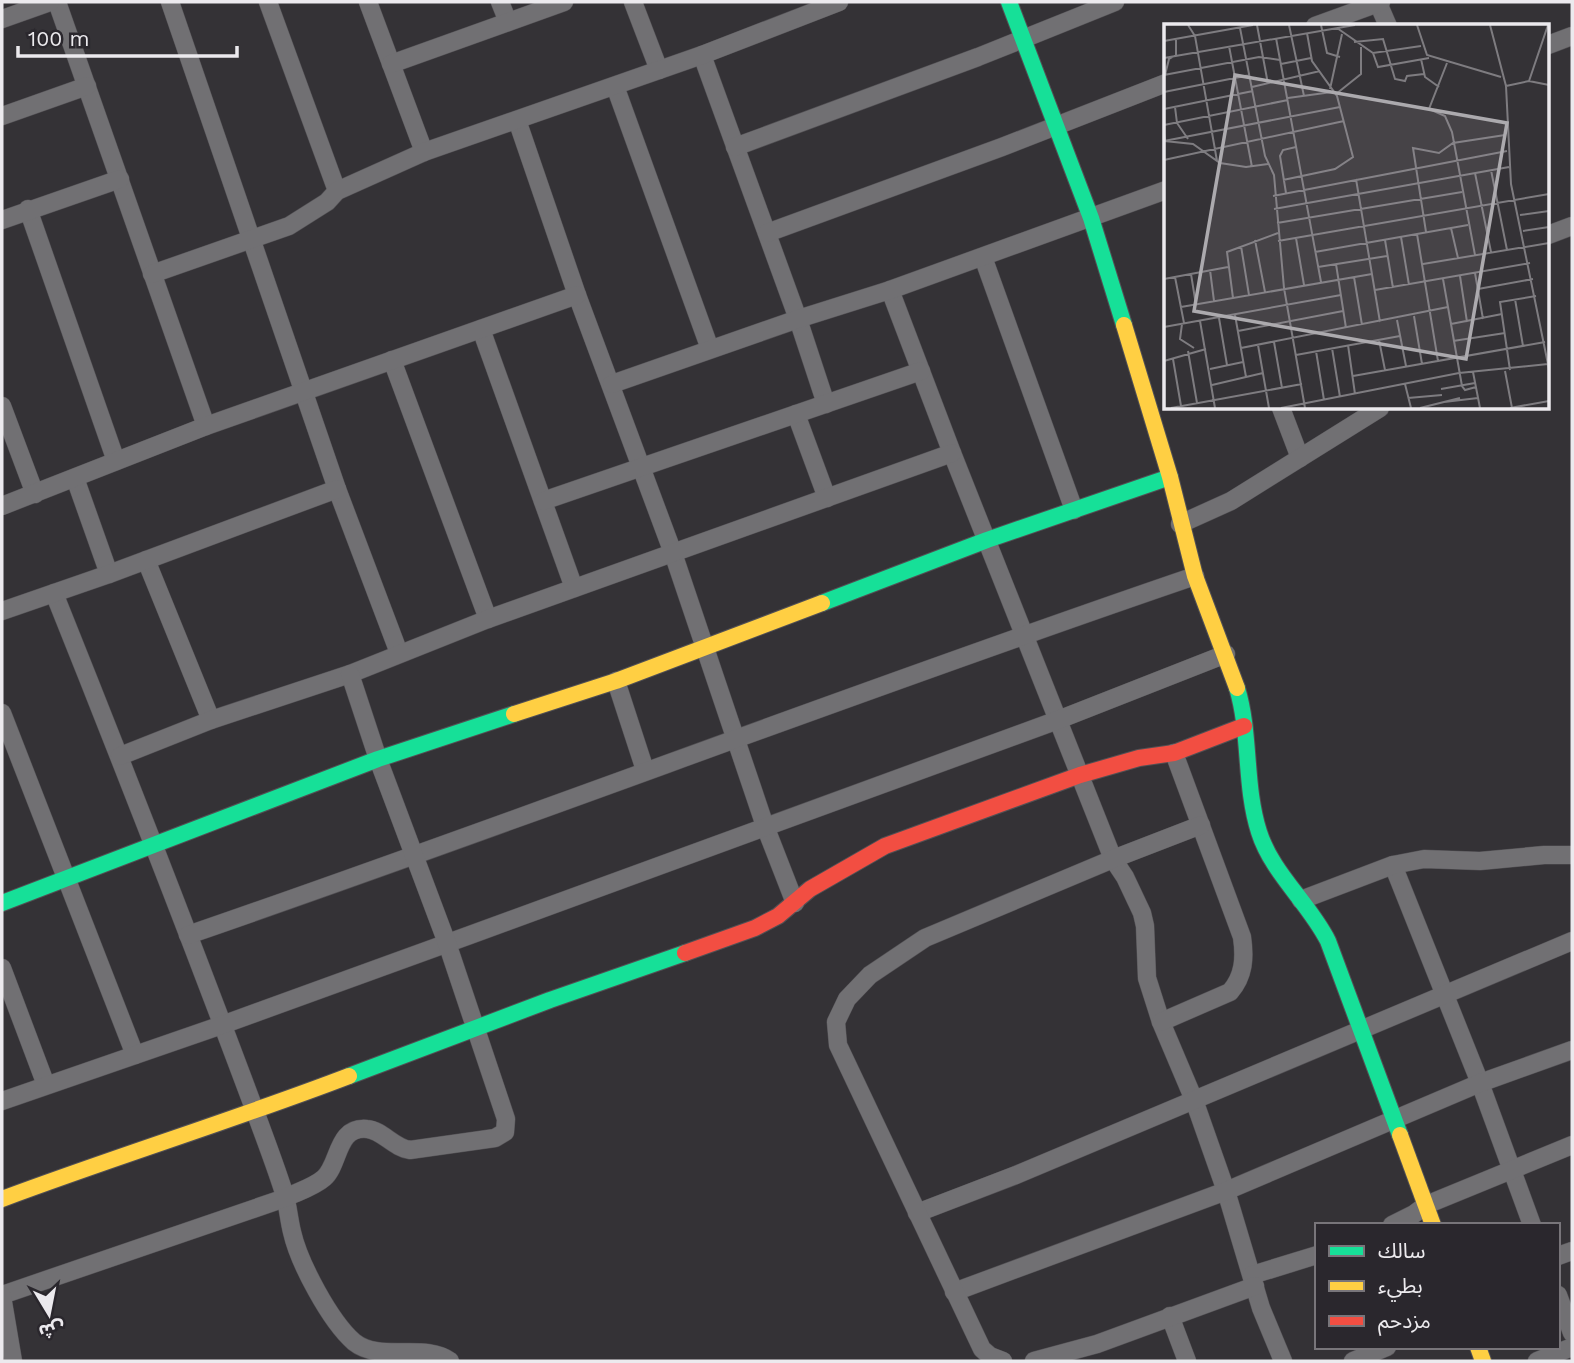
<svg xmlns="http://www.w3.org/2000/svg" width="1574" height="1363" font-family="'Work Sans','Noto Sans Arabic',sans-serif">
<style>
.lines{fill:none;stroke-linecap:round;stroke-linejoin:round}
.street-casing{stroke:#525054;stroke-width:19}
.fast-casing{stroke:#525054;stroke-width:18}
.slow-casing{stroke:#525054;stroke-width:18}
.jam-casing{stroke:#525054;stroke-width:18}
.street{stroke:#717073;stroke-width:18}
.fast{stroke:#16e098;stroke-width:16}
.slow{stroke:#ffcf43;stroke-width:16}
.jam{stroke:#f24e42;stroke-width:16}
.inset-road{fill:none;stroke:#7e7c80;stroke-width:2}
.view{fill:#acaaae;fill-opacity:0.15;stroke:#acaaae;stroke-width:3.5}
.inset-edge{fill:none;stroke:#eceaee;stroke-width:3.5}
</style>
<rect width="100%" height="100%" fill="#343236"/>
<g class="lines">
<defs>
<g id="street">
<path d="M 57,2 L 206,426"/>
<path d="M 170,2 L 337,489 L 399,653"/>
<path d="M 268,2 L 337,191"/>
<path d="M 368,2 L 424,152"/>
<path d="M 500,2 L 508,22"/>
<path d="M 633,2 L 659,70"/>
<path d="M 1378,3 L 1388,26"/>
<path d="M 2,19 L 50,2"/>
<path d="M 1315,26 L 1381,2"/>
<path d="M 1548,45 L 1572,36"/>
<path d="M 702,55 L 798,319 L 826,404"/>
<path d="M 391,64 L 564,2"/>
<path d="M 615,86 L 710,349"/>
<path d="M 2,116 L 87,86"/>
<path d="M 517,120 L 577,295 L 673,553 L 765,826 L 795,903"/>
<path d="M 735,147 L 978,57 L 1115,2"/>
<path d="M 28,209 L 116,461"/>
<path d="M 2,220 L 120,179"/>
<path d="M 767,233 L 1002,147 L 1166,83"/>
<path d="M 1548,235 L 1572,226"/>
<path d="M 983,257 L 1074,510"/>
<path d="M 152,274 L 289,226 L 327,202 L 337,191 L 424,152 L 702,55 L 839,2"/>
<path d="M 890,290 L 952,453 L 1113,859 L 1125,877 L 1142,913 L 1145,926 L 1147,978 L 1161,1022 L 1194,1100 L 1226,1191 L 1261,1308 L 1283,1361"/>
<path d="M 481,329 L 574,588"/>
<path d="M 392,360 L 488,619"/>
<path d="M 612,384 L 798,319 L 890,290 L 1166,190"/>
<path d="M 2,406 L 35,494"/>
<path d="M 1281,408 L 1300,458"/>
<path d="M 796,414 L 827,498"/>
<path d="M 75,478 L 109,574"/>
<path d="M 543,501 L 921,371"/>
<path d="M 2,506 L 206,426 L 577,295"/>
<path d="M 1180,524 L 1231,501 L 1380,408"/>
<path d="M 146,560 L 211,720"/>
<path d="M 54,593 C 123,765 190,937 255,1111 C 265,1139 276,1167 285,1196 C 288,1207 289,1220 292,1232 C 299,1263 330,1321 354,1342 C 380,1363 425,1342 450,1361"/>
<path d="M 2,611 L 109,574 L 337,489"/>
<path d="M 616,681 L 645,770"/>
<path d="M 2,713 L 135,1055"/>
<path d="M 120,756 L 211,720 L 350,674 L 488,619 L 952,453"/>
<path d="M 1393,865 L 1480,1083 L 1532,1225"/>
<path d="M 1301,900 L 1393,865 L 1424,859 L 1480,861 L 1544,855 L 1572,855"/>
<path d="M 188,935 C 525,819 857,691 1195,576"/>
<path d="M 2,968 L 46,1085"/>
<path d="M 1161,1022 L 1230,992 C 1244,976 1245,958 1242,937 L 1174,753"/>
<path d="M 2,1101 L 222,1025 L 470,935 L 1058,720 L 1226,654"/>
<path d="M 917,1213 L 1016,1175 L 1572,941"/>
<path d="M 1392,1225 L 1414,1214 L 1426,1205 L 1572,1145"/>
<path d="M 1558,1256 L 1572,1251"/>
<path d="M 1252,1275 L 1317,1255"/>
<path d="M 954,1292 L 1226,1191 L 1480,1083 L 1572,1050"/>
<path d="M 2,1295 L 285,1198 C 297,1192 314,1187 324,1178 C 340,1164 336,1126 367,1129 C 382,1130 394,1148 410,1150 L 495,1138 L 505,1132 L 506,1119 L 447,943 L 378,759 L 350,674"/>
<path d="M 1558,1295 L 1572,1333"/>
<path d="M 2,1296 L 13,1361"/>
<path d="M 1170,1316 L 1187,1361"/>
<path d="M 1003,1361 L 990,1356 L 982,1349 L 838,1045 L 836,1022 L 847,999 L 870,975 L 925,938 L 1113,859 L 1201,825"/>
<path d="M 1034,1361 L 1097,1344 L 1255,1286"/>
<path d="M 1353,1361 L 1387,1347"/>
<path d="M 1537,1361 L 1572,1347"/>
</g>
<g id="fast">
<path d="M 1009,2 L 1091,218 L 1124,325"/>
<path d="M 822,603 L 987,540 L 1170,477"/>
<path d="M 1237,688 C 1251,734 1244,785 1259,832 C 1272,873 1309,903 1328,941 L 1400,1135"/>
<path d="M 2,903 L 378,759 L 514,714"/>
<path d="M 349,1076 L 550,1000 L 685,953"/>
</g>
<g id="slow">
<path d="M 1124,325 L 1170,477 L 1195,576 L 1237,688"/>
<path d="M 514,714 L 616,681 L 822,603"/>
<path d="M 1400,1135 L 1433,1225"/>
<path d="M 2,1199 C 117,1156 234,1120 349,1076"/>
<path d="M 1478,1347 L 1483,1361"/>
</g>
<path id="jam" d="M 685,953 L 755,928 L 778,916 L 810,889 L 885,846 L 1080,775 L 1139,758 L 1174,753 L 1244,726"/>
</defs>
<!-- street casing -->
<use href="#street" class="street-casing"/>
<!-- fast casing -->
<use href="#fast" class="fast-casing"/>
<!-- slow casing -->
<use href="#slow" class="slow-casing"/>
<!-- jam casing -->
<use href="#jam" class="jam-casing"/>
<!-- street -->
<use href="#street" class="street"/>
<!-- fast -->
<use href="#fast" class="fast"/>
<!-- slow -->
<use href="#slow" class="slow"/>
<!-- jam -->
<use href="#jam" class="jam"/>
</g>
<!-- overview -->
<g transform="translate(1164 24)">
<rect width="385" height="385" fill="#343236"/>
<path class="inset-road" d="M 24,1 L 31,12 L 53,137M 93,1 L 104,60M 125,1 L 140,72M 157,1 L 163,29 L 176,33M 253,1 L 263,31 L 337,53M 326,1 L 342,62 L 347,160 L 385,345M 76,4 L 101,132 L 110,151 L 120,264 L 141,384M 173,4 L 209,29 L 257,22M 112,14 L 157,258M 0,17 L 89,1M 190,18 L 219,15 L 231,55 L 241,57 L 243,52 L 260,50M 65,22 L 88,143M 209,29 L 214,43 L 265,34M 0,34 L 191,1M 257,35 L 261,53 L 275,63M 283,39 L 265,85 L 281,92 L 288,108 L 311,231M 117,40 L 147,34M 0,51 L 95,33 L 116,36M 1,51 L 5,35 L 12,31 L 12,15M 365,57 L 384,1M 342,62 L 365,57 L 385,61M 88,63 L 156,47M 166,65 L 178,10M 0,68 L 86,51M 172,70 L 197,50 L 197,23M 124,74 L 168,68M 11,83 L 13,99 L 24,115M 0,85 L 89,67M 0,101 L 124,76M 0,109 L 1,117 L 29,120 L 56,139 L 82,143 L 104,140M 0,117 L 176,83M 0,136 L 180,97M 327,146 L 343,226M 311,149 L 327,228M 192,155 L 216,298M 119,156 L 171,145 L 189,133 L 173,72 L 148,37 L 143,9M 122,169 L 116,132 L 119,126 L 132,123M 109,172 L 343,127M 110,185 L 345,143M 356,191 L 385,187M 113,199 L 298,168M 287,204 L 294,234M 359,207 L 385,203M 262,208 L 249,124 L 275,129 L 289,119 L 341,111M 253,210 L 274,337M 237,213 L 245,261M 132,214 L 140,261M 91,216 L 101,268M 221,216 L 229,264M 114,217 L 385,170M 77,222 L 85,271M 151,228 L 304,201M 172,240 L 182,304M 259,240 L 385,219M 154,243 L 223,232M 46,246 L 50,277M 311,249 L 319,295M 27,250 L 32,281M 296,252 L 303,298M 11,253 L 20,299M 190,253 L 198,301M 0,255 L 64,243M 279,255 L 298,362 L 301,366 L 312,363M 314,265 L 369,255M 211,266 L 366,239M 69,274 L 63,228 L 114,209M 351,275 L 359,322M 17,283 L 208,250M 71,291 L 82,353M 250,292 L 258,340M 55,294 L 63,341M 233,296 L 242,342M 36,297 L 51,384M 18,300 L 16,315 L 30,324M 287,300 L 338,290M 0,303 L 177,271M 74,307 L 179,287M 215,316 L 221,346M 289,317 L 341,309M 110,318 L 118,364M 94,321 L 105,384M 184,321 L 191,370M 77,324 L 284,283M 168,324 L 176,373M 24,327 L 33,379M 152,327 L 160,376M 132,331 L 236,312M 9,335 L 17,382M 0,337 L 42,325M 46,345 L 79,338M 346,346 L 336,278 L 372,272M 341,347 L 348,384M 309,348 L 316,384M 189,352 L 381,318M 241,360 L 247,384M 48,361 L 99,349M 277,365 L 311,359M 244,374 L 278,371M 280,378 L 314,374M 7,384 L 138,360M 117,384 L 295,349 L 384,340M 256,384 L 296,374M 346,384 L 385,377"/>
<path class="view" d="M 71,51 L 343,99 L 302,335 L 30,287 Z"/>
<rect width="385" height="385" class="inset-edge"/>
</g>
<!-- border -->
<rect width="1574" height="1363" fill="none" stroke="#eceaee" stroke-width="7"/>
<!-- legend -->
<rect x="1315" y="1223" width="245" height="126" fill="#2a272d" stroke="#78757a" stroke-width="2"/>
<rect x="1329" y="1246" width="35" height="10" fill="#16e098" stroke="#78757a" stroke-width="2"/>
<text x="1378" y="1258" font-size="21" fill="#eceaee">سالك</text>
<rect x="1329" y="1281" width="35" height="10" fill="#ffcf43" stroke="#78757a" stroke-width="2"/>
<text x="1378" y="1293" font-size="21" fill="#eceaee">بطيء</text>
<rect x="1329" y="1316" width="35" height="10" fill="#f24e42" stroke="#78757a" stroke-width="2"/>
<text x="1378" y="1328" font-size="21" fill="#eceaee">مزدحم</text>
<!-- north arrow -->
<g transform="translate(49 1314) rotate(170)" stroke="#2a272d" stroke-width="5" paint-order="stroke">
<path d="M0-5L12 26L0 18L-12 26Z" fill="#eceaee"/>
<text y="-10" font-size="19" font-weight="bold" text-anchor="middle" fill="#eceaee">ش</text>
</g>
<!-- scale -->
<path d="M18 46v10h219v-10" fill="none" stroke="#eceaee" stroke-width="3.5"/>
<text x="28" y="46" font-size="21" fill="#eceaee" stroke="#2a272d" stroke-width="5" paint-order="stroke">100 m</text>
</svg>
